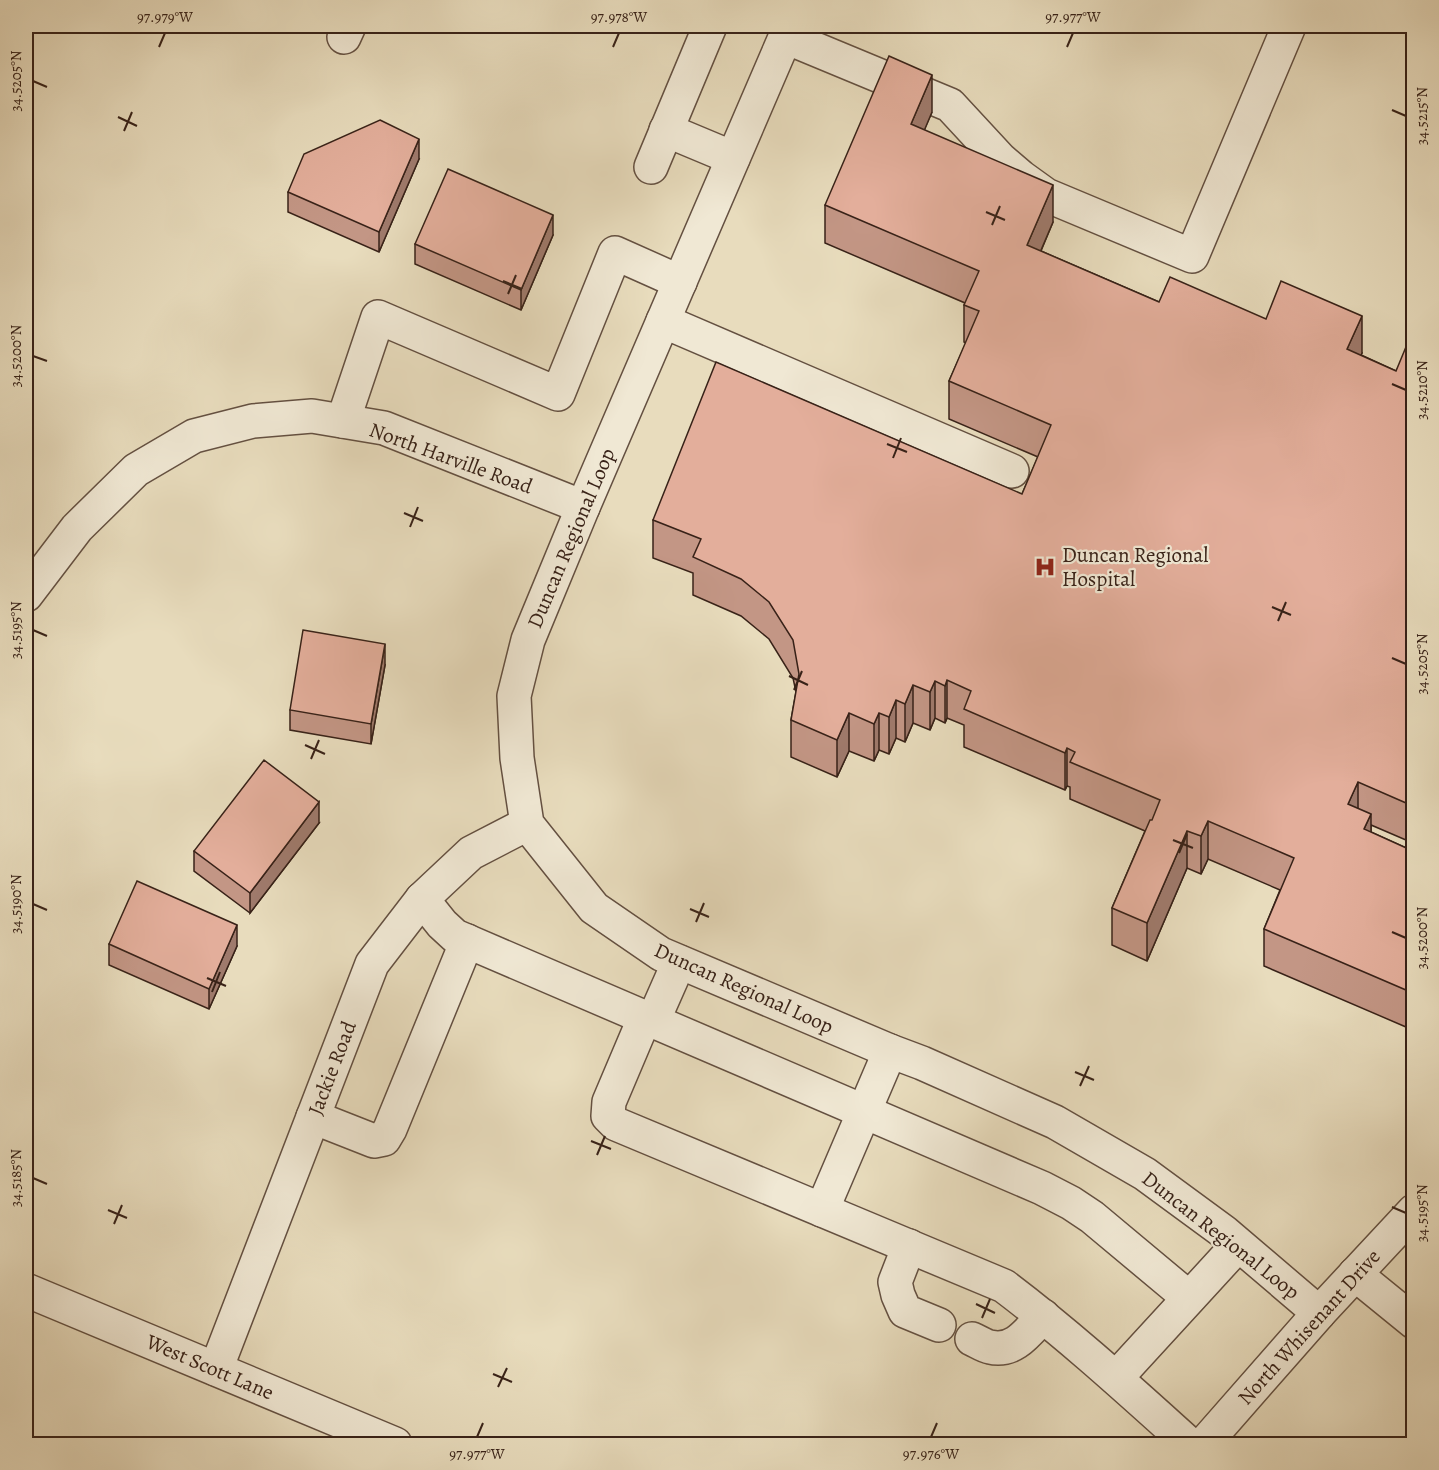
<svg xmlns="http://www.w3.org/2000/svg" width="1439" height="1470" font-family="Alegreya,serif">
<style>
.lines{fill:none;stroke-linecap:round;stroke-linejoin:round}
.minor-casing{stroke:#645041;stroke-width:36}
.minor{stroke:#f0e8d4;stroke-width:33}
.wall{fill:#c39685;stroke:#382218;stroke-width:1.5}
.shaded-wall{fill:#9f7a6c;stroke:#382218;stroke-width:1.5}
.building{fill:#e3ae9b;stroke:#382218;stroke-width:1.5}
.ticks{fill:none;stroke:#382218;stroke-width:2}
.labels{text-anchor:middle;stroke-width:4.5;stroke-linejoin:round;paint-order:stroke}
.street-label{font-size:21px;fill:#382218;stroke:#f0e8d4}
.poi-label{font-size:21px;fill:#382218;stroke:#f0e8d4;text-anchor:start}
.neatline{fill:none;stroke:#382218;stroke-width:2}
.ticks-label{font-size:15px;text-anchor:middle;fill:#382218}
</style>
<rect width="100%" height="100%" fill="#e8dcbd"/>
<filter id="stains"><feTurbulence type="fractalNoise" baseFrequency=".00333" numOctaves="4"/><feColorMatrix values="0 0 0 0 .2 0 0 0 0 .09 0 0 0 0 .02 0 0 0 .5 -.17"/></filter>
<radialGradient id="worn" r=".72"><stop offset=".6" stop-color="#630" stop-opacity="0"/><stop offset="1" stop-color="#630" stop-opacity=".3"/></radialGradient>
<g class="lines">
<defs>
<g id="minor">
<path d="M 790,26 L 583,507 L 528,640 L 514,696 L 517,758 L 527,824 L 594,908 L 661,954 L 890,1051 L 922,1063 L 1055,1122 L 1145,1174 L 1224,1232 L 1319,1313"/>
<path d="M 344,37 L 349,26"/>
<path d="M 786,37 L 950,105 L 1000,159 L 1021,177 L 1046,195 L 1192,256 L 1289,26"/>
<path d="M 666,130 L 733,158"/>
<path d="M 651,167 L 710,26"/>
<path d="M 663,321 L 1012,471"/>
<path d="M 343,421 L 378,317 L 558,394 L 615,253 L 680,282"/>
<path d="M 26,595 L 77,528 L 136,470 L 194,436 L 253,421 L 312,416 L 384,428 L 583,507"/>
<path d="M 422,899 L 442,924 L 455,936 L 1042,1188 L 1071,1203 L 1092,1217 L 1189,1298"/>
<path d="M 645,1017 L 609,1102 L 608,1116 L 616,1124 L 1004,1286 C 1069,1335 1129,1390 1189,1444"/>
<path d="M 653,1021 L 679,962"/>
<path d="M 313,1117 L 374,1141 L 384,1139 L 390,1129 L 467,941"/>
<path d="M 822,1210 L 890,1051"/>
<path d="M 909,1246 L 895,1282 L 898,1295 L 905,1311 L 939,1325"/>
<path d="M 1355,1274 L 1414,1322"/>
<path d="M 26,1290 L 395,1444"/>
<path d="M 972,1339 C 977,1341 984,1346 990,1347 C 1014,1353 1028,1332 1043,1316"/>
<path d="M 216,1369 L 372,964 L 422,899 L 471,853 L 527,824"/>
<path d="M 1116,1378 L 1238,1245"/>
<path d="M 1204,1444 L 1319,1313 L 1414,1211"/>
</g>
</defs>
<!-- minor casing -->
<use href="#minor" class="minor-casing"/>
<!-- minor -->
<use href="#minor" class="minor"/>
</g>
<!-- wall -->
<g class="wall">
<path d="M 932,112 L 924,130 L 1053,222 L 1041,251 L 1159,302 L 1266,319 L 1362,353 L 1361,355 L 1396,371 L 1413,345 L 1413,848 L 1413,843 L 1371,825 L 1371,832 L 1413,851 L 1413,1030 L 1264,966 L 1264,929 L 1280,890 L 1208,859 L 1201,874 L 1187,868 L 1147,961 L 1112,945 L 1112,908 L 1145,831 L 1070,799 L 1070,787 L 1067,786 L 1065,790 L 964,747 L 964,725 L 947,718 L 945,723 L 935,718 L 930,730 L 913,723 L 905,742 L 896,738 L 889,754 L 879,750 L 874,761 L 849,751 L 837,777 L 791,757 L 791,720 L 796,692 L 793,678 L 769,639 L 741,616 L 693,595 L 693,573 L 653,558 L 653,520 L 1022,494 L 1038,457 L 949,419 L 949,381 L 966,343 L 964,342 L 964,305 L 965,303 L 825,243 L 825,205 Z"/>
<path d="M 419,159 L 379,252 L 288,212 L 288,192 Z"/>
<path d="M 553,235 L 521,310 L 415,264 L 415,244 Z"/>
<path d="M 385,665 L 371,744 L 290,730 L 290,710 Z"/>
<path d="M 319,823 L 250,913 L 194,871 L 194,851 Z"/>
<path d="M 109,944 L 237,946 L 209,1009 L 109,965 Z"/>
</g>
<!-- shaded-wall -->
<g class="shaded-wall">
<path d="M 932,75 L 932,112 L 911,162 L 911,124 Z"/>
<path d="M 419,139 L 419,159 L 379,252 L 379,232 Z"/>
<path d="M 1053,185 L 1053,222 L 1027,283 L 1027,245 Z"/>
<path d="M 553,215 L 553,235 L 521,310 L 521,290 Z"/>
<path d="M 1362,316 L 1362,353 L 1347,387 L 1347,349 Z"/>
<path d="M 385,644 L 385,665 L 371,744 L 371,724 Z"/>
<path d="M 947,680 L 947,718 L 945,723 L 945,686 Z"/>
<path d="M 935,681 L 935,718 L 930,730 L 930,692 Z"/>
<path d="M 913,685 L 913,723 L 905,742 L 905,704 Z"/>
<path d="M 896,700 L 896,738 L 889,754 L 889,717 Z"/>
<path d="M 849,713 L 849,751 L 837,777 L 837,740 Z"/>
<path d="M 879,713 L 879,750 L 874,761 L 874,724 Z"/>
<path d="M 1067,748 L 1067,786 L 1065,790 L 1065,753 Z"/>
<path d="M 1358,782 L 1358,820 L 1348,804 Z"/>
<path d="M 319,802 L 319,823 L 250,913 L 250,893 Z"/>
<path d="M 1371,814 L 1371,851 L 1364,829 Z"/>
<path d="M 1208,821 L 1208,859 L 1201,874 L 1201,836 Z"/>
<path d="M 1187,831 L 1187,868 L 1147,961 L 1147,923 Z"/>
<path d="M 237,925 L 237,946 L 209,1009 L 209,989 Z"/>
</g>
<!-- building -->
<g class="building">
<path d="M 889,56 L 932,75 L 911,124 L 1053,185 L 1027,245 L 1159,302 L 1170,277 L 1266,319 L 1281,281 L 1362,316 L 1347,349 L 1396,371 L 1408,342 L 1413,345 L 1413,806 L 1358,782 L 1348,804 L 1371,814 L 1364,829 L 1413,851 L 1413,993 L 1264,929 L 1294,858 L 1208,821 L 1201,836 L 1187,831 L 1147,923 L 1112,908 L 1150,820 L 1152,820 L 1160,800 L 1070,762 L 1075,752 L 1067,748 L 1065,753 L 964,709 L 971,691 L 947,680 L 945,686 L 935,681 L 930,692 L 913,685 L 905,704 L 896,700 L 889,717 L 879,713 L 874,724 L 849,713 L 837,740 L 791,720 L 799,674 L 793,640 L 769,602 L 741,579 L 693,557 L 701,539 L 653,520 L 716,362 L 1022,494 L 1051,425 L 949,381 L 979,311 L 964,305 L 979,271 L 825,205 Z"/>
<path d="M 380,120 L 419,139 L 379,232 L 288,192 L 304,154 Z"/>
<path d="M 448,169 L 553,215 L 521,290 L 415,244 Z"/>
<path d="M 303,630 L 385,644 L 371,724 L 290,710 Z"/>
<path d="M 264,760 L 319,802 L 250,893 L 194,851 Z"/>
<path d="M 137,881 L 237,925 L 209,989 L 109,944 Z"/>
</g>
<!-- ticks -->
<path class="ticks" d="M 159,47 L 165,33M 613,47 L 619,33M 1067,47 L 1073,33M 33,81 L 47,87M 1392,110 L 1406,116M 118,117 L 137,126M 124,131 L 132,112M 986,212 L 1005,220M 992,225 L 1000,206M 503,281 L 522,289M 508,294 L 516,275M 33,356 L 47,361M 1392,384 L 1406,390M 887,444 L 907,452M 893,458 L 901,438M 404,513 L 423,521M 410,527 L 418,507M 1272,607 L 1291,615M 1278,621 L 1286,602M 33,630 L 47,636M 1392,658 L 1406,664M 789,676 L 808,685M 794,690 L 802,671M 305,745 L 325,754M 311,759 L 319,740M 1173,840 L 1193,848M 1179,853 L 1187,834M 33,904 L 47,910M 690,909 L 709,917M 696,922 L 704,903M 1392,932 L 1406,938M 207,978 L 226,986M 212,992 L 220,972M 1075,1072 L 1094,1080M 1080,1086 L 1089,1066M 591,1141 L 611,1149M 597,1155 L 605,1136M 33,1178 L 47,1184M 1392,1207 L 1406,1213M 108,1210 L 127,1218M 114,1224 L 122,1205M 976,1304 L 995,1313M 982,1318 L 990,1299M 493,1374 L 512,1382M 498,1387 L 507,1368M 477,1437 L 483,1423M 931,1437 L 937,1423"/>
<!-- icons -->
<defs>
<symbol id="hospital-bare" viewBox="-9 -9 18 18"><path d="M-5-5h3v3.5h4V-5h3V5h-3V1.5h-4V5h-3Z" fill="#8f2418" stroke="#f0e8d4" stroke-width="2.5" paint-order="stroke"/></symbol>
</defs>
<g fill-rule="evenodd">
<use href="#hospital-bare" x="1030" y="552" width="30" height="30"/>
</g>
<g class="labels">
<!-- street labels -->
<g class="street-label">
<text transform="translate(451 458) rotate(20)" y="7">North Harville Road</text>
<text transform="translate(571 538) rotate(-67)" y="7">Duncan Regional Loop</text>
<text transform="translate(744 988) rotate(24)" y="7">Duncan Regional Loop</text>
<text transform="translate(332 1068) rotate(-69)" y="7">Jackie Road</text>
<text transform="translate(1221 1235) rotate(38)" y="7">Duncan Regional Loop</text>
<text transform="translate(1309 1327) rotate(-48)" y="7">North Whisenant Drive</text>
<text transform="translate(210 1367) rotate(23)" y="7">West Scott Lane</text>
</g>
<!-- poi labels -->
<g class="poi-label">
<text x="1062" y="562">Duncan Regional<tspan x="1062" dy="24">Hospital</tspan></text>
</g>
</g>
<!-- margin -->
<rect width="1439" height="1470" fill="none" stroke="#e8dcbd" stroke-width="66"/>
<rect x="33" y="33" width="1373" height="1404" class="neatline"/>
<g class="ticks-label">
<text x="165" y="22">97.979°W</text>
<text x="619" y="22">97.978°W</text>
<text x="1073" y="22">97.977°W</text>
<text transform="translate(16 81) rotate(-90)" y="5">34.5205°N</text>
<text transform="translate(1422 116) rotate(-90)" y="5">34.5215°N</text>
<text transform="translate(16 356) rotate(-90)" y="5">34.5200°N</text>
<text transform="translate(1422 390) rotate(-90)" y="5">34.5210°N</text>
<text transform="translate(16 630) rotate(-90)" y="5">34.5195°N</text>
<text transform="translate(1422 664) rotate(-90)" y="5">34.5205°N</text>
<text transform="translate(16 904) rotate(-90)" y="5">34.5190°N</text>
<text transform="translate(1422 938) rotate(-90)" y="5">34.5200°N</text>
<text transform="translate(16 1178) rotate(-90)" y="5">34.5185°N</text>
<text transform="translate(1422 1213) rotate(-90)" y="5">34.5195°N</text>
<text x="477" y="1459">97.977°W</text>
<text x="931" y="1459">97.976°W</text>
</g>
<rect width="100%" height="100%" filter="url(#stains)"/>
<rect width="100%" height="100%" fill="url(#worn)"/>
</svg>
